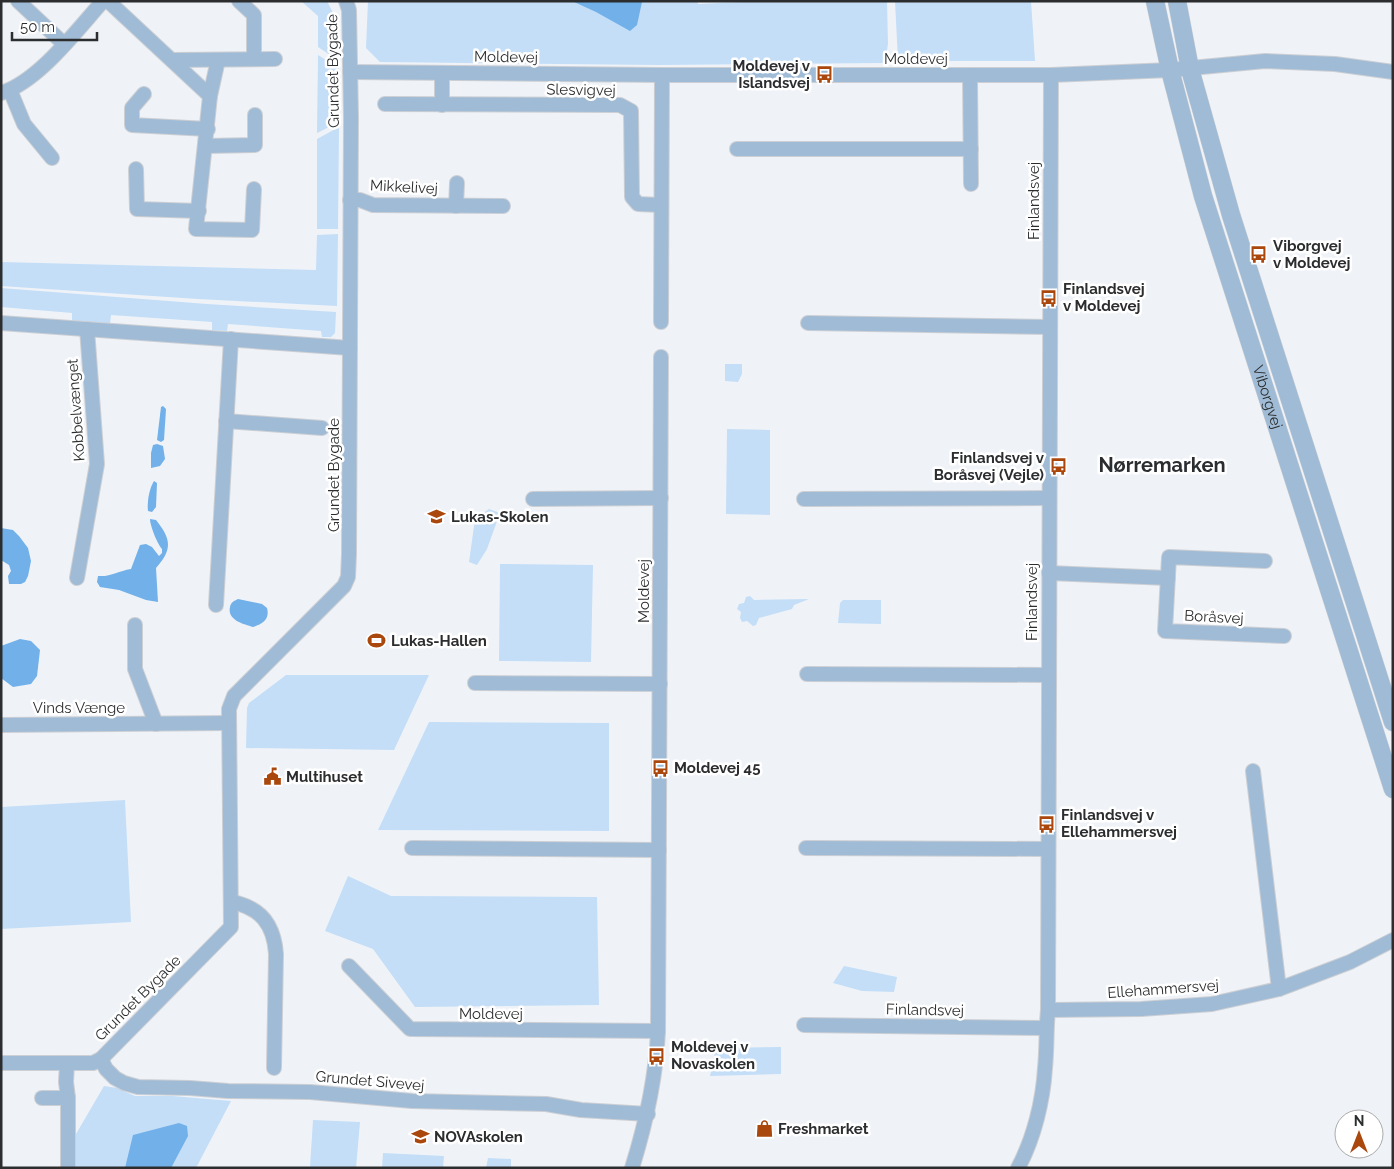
<svg xmlns="http://www.w3.org/2000/svg" width="1394" height="1169" font-family="Raleway,sans-serif">
<style>
.green{fill:#c4def7}
.water{fill:#71b0e9}
.lines{fill:none;stroke-linecap:round;stroke-linejoin:round}
.minor-casing{stroke:#cccfd4;stroke-width:16}
.tertiary-casing{stroke:#cccfd4;stroke-width:19}
.minor{stroke:#a0bbd5;stroke-width:14}
.tertiary{stroke:#a0bbd5;stroke-width:18}
.labels{text-anchor:middle;stroke-width:5;stroke-linejoin:round;paint-order:stroke}
.street-label{font-size:15px;fill:#2b2d2e;stroke:#fff}
.poi-label{font-size:15px;font-weight:bold;fill:#2b2d2e;stroke:#fff;text-anchor:start}
.district-label{font-size:20px;font-weight:bold;fill:#2b2e31;stroke:#fff}
</style>
<rect width="100%" height="100%" fill="#eff3f8"/>
<!-- green -->
<g class="green">
<path d="M 301,1 L 327,1 L 339,25 L 339,61 L 318,47 L 318,16 Z"/>
<path d="M 368,1 L 698,1 L 698,4 L 763,1 L 887,1 L 888,44 L 885,63 L 659,65 L 380,62 L 366,48 Z"/>
<path d="M 895,1 L 1031,1 L 1035,61 L 898,61 Z"/>
<path d="M 318,55 L 339,68 L 339,122 L 317,133 Z"/>
<path d="M 339,127 L 338,229 L 317,229 L 317,139 Z"/>
<path d="M 338,234 L 337,306 L 198,299 L 1,286 L 1,262 L 316,270 L 317,235 Z"/>
<path d="M 1,288 L 207,304 L 336,312 L 335,333 L 331,337 L 322,337 L 321,331 L 228,324 L 227,331 L 212,330 L 212,322 L 111,315 L 110,324 L 72,321 L 72,313 L 1,307 Z"/>
<path d="M 725,364 L 742,364 L 742,374 L 738,382 L 725,381 Z"/>
<path d="M 727,429 L 770,430 L 770,515 L 726,514 Z"/>
<path d="M 489,509 L 500,513 L 487,549 L 477,565 L 469,562 L 475,519 Z"/>
<path d="M 500,564 L 593,565 L 591,662 L 499,661 Z"/>
<path d="M 750,596 L 754,600 L 809,599 L 794,605 L 792,609 L 759,618 L 756,625 L 753,626 L 747,621 L 742,622 L 740,618 L 741,612 L 737,609 L 739,604 L 744,603 L 746,597 Z"/>
<path d="M 843,600 L 881,600 L 881,624 L 838,623 L 840,603 Z"/>
<path d="M 286,675 L 429,675 L 394,750 L 246,748 L 247,708 L 249,703 Z"/>
<path d="M 429,722 L 609,723 L 609,831 L 378,830 Z"/>
<path d="M 125,800 L 131,922 L 1,929 L 1,807 Z"/>
<path d="M 348,876 L 391,896 L 597,897 L 599,1005 L 415,1007 L 373,949 L 325,931 Z"/>
<path d="M 844,966 L 897,977 L 894,992 L 862,991 L 833,983 Z"/>
<path d="M 781,1047 L 781,1074 L 710,1076 L 716,1048 Z"/>
<path d="M 104,1086 L 117,1088 L 135,1096 L 173,1096 L 231,1101 L 196,1168 L 76,1168 L 76,1134 Z"/>
<path d="M 313,1120 L 360,1122 L 356,1168 L 310,1167 Z"/>
<path d="M 383,1153 L 444,1156 L 443,1168 L 382,1168 Z"/>
<path d="M 488,1158 L 511,1159 L 511,1168 L 486,1168 Z"/>
</g>
<!-- water -->
<g class="water">
<path d="M 572,1 L 642,1 L 642,2 L 637,25 L 630,31 L 596,12 Z"/>
<path d="M 163,406 L 166,409 L 164,440 L 161,442 L 157,440 L 161,407 Z"/>
<path d="M 157,444 L 163,446 L 165,459 L 160,466 L 151,468 L 151,453 L 153,445 Z"/>
<path d="M 154,481 L 157,483 L 156,507 L 152,512 L 148,511 C 147,502 149,489 154,481 Z"/>
<path d="M 150,519 L 156,520 C 171,539 173,549 156,568 L 158,602 L 146,600 L 119,590 L 100,587 L 97,582 L 98,576 C 111,577 118,571 131,569 L 140,545 L 146,544 L 152,547 L 159,556 L 162,553 L 162,549 C 158,545 150,526 150,519 Z"/>
<path d="M 1,528 L 13,530 L 19,536 L 28,548 L 31,561 L 28,576 L 25,582 L 21,584 L 9,584 L 8,576 L 11,571 L 9,565 L 1,560 Z"/>
<path d="M 238,599 L 262,604 L 267,608 C 270,619 263,624 253,627 C 243,624 227,620 230,607 C 231,602 234,601 238,599 Z"/>
<path d="M 20,639 L 31,641 L 40,650 L 37,676 L 31,684 L 13,687 L 1,678 L 1,646 Z"/>
<path d="M 179,1123 L 187,1126 L 188,1136 L 171,1168 L 125,1168 L 133,1135 Z"/>
</g>
<g class="lines">
<defs>
<g id="minor">
<path d="M 18,1 L 64,44"/>
<path d="M 108,1 L 210,96 L 196,229 L 252,230 L 254,189"/>
<path d="M 239,1 L 254,15 L 254,59"/>
<path d="M 173,60 L 275,59"/>
<path d="M 350,72 L 662,75 L 1051,75 L 1170,70 L 1265,61 L 1335,64 L 1393,72"/>
<path d="M 970,76 L 971,184"/>
<path d="M 10,90 L 24,124 L 52,158"/>
<path d="M 1,93 C 38,82 77,30 103,1"/>
<path d="M 144,94 L 132,108 L 132,125 L 208,129"/>
<path d="M 210,96 L 218,60"/>
<path d="M 385,104 L 620,105 L 631,111 L 632,197 L 638,204 L 660,205"/>
<path d="M 442,105 L 442,73"/>
<path d="M 206,146 L 255,145 L 255,115"/>
<path d="M 737,149 L 971,149"/>
<path d="M 136,169 L 137,209 L 199,211"/>
<path d="M 350,200 L 360,200 L 373,205 L 503,206"/>
<path d="M 456,206 L 457,183"/>
<path d="M 661,322 L 662,75"/>
<path d="M 1,323 L 350,348"/>
<path d="M 808,323 L 1049,327"/>
<path d="M 226,421 L 322,428"/>
<path d="M 533,499 L 661,498"/>
<path d="M 804,499 L 1049,498"/>
<path d="M 1265,561 L 1169,557 L 1165,631 L 1284,636"/>
<path d="M 1049,573 L 1168,578"/>
<path d="M 77,578 L 97,464 L 87,329"/>
<path d="M 216,605 L 231,339"/>
<path d="M 135,625 L 135,669 L 156,724"/>
<path d="M 807,674 L 1048,675"/>
<path d="M 475,683 L 660,684"/>
<path d="M 1,725 L 229,723"/>
<path d="M 1253,771 L 1279,989"/>
<path d="M 412,848 L 659,850"/>
<path d="M 806,848 L 1047,849"/>
<path d="M 231,902 C 261,907 274,925 276,954 L 274,1068"/>
<path d="M 349,966 L 410,1029 L 658,1031"/>
<path d="M 1048,1010 L 1141,1009 L 1212,1004 L 1279,989 L 1350,962 L 1393,940"/>
<path d="M 804,1025 L 1046,1028"/>
<path d="M 101,1059 L 106,1069 L 115,1078 L 124,1083 L 138,1087 L 190,1088 L 228,1091 L 310,1092 L 412,1101 L 546,1104 L 581,1110 L 648,1114"/>
<path d="M 1,1063 L 93,1063 L 101,1059 L 231,927 L 229,709 L 234,696 L 344,586 L 348,577 L 349,554 L 351,118 L 349,10 L 346,1"/>
<path d="M 67,1063 L 66,1082 L 68,1098 L 68,1168"/>
<path d="M 42,1098 L 68,1098"/>
<path d="M 632,1168 C 646,1123 656,1078 658,1031 L 661,357"/>
<path d="M 1018,1168 C 1034,1138 1043,1101 1045,1068 C 1047,1048 1046,1029 1048,1010 L 1051,75"/>
</g>
<g id="tertiary">
<path id="s1" d="M 1155,1 L 1170,70 L 1203,196 L 1393,789"/>
<path d="M 1177,1 L 1190,69 L 1231,215 L 1393,722"/>
</g>
</defs>
<!-- minor casing -->
<use href="#minor" class="minor-casing"/>
<!-- tertiary casing -->
<use href="#tertiary" class="tertiary-casing"/>
<!-- minor -->
<use href="#minor" class="minor"/>
<!-- tertiary -->
<use href="#tertiary" class="tertiary"/>
</g>
<!-- icons -->
<defs>
<symbol id="bus-bare" viewBox="-9 -9 18 18"><path d="M-5-6H5V4H4V6H2V4H-2V6H-4V4H-5ZM-3.5-4V0h7V-4ZM-3.5 1.2v1.5H-2V1.2ZM2 1.2v1.5H3.5V1.2Z" fill="#aa470d" stroke="#fff" stroke-width="2.5" paint-order="stroke"/></symbol>
<symbol id="school-bare" viewBox="-9 -9 18 18"><path d="M0-5L7-2L0 1L-7-2ZM-4 1L0 2.5L4 1V4Q0 6-4 4Z" fill="#aa470d" stroke="#fff" stroke-width="2.5" paint-order="stroke"/></symbol>
<symbol id="stadium-bare" viewBox="-9 -9 18 18"><path d="M0-5a6.5 5 0 1 0 0 10a6.5 5 0 1 0 0-10ZM-3.5-1.8h7v3.6h-7Z" fill="#aa470d" stroke="#fff" stroke-width="2.5" paint-order="stroke"/></symbol>
<symbol id="civic-bare" viewBox="-9 -9 18 18"><path d="M-.6-6.5H3V-4.5H.6V-3L4-1V1h2V6H-6V1h2V-1L-.6-3ZM-1.2 2.5V6h2.4V2.5Z" fill="#aa470d" stroke="#fff" stroke-width="2.5" paint-order="stroke"/></symbol>
<symbol id="shop-bare" viewBox="-9 -9 18 18"><path d="M-5-2.5h2.3a2.7 3.5 0 0 1 5.4 0H5L5.5 6h-11ZM-1.5-2.5h3a1.5 2.3 0 0 0-3 0Z" fill="#aa470d" stroke="#fff" stroke-width="2.5" paint-order="stroke"/></symbol>
</defs>
<g fill-rule="evenodd">
<use href="#bus-bare" x="812" y="62" width="25" height="25"/>
<use href="#bus-bare" x="1246" y="242" width="25" height="25"/>
<use href="#bus-bare" x="1036" y="286" width="25" height="25"/>
<use href="#bus-bare" x="1046" y="454" width="25" height="25"/>
<use href="#school-bare" x="424" y="504" width="25" height="25"/>
<use href="#stadium-bare" x="364" y="628" width="25" height="25"/>
<use href="#bus-bare" x="648" y="756" width="25" height="25"/>
<use href="#civic-bare" x="260" y="764" width="25" height="25"/>
<use href="#bus-bare" x="1034" y="812" width="25" height="25"/>
<use href="#bus-bare" x="644" y="1044" width="25" height="25"/>
<use href="#shop-bare" x="752" y="1116" width="25" height="25"/>
<use href="#school-bare" x="408" y="1124" width="25" height="25"/>
</g>
<g class="labels">
<!-- street labels -->
<g class="street-label">
<text transform="translate(506 57) rotate(1)" y="5">Moldevej</text>
<text x="916" y="64">Moldevej</text>
<text transform="translate(333 71) rotate(-91)" y="5">Grundet Bygade</text>
<text transform="translate(581 90) rotate(1)" y="5">Slesvigvej</text>
<text transform="translate(404 187) rotate(3)" y="5">Mikkelivej</text>
<text transform="translate(1034 201) rotate(-90)" y="5">Finlandsvej</text>
<text dy="5" stroke="none"><textPath href="#s1" startOffset="412">Viborgvej</textPath></text>
<text transform="translate(76 410) rotate(-94)" y="5">Kobbelvænget</text>
<text transform="translate(334 475) rotate(-90)" y="5">Grundet Bygade</text>
<text transform="translate(644 591) rotate(-90)" y="5">Moldevej</text>
<text transform="translate(1032 602) rotate(-90)" y="5">Finlandsvej</text>
<text transform="translate(1214 617) rotate(3)" y="5">Boråsvej</text>
<text x="79" y="713">Vinds Vænge</text>
<text transform="translate(1163 989) rotate(-4)" y="5">Ellehammersvej</text>
<text transform="translate(138 998) rotate(-45)" y="5">Grundet Bygade</text>
<text transform="translate(925 1010) rotate(1)" y="5">Finlandsvej</text>
<text x="491" y="1019">Moldevej</text>
<text transform="translate(370 1081) rotate(5)" y="5">Grundet Sivevej</text>
</g>
<!-- poi labels -->
<g class="poi-label">
<text x="810" y="71" text-anchor="end">Moldevej v<tspan x="810" dy="17">Islandsvej</tspan></text>
<text x="1273" y="251">Viborgvej<tspan x="1273" dy="17">v Moldevej</tspan></text>
<text x="1063" y="294">Finlandsvej<tspan x="1063" dy="17">v Moldevej</tspan></text>
<text x="1044" y="463" text-anchor="end">Finlandsvej v<tspan x="1044" dy="17">Boråsvej (Vejle)</tspan></text>
<text x="451" y="522">Lukas-Skolen</text>
<text x="391" y="646">Lukas-Hallen</text>
<text x="674" y="773">Moldevej 45</text>
<text x="286" y="782">Multihuset</text>
<text x="1061" y="820">Finlandsvej v<tspan x="1061" dy="17">Ellehammersvej</tspan></text>
<text x="671" y="1052">Moldevej v<tspan x="671" dy="17">Novaskolen</tspan></text>
<text x="778" y="1134">Freshmarket</text>
<text x="434" y="1142">NOVAskolen</text>
</g>
<!-- district labels -->
<g class="district-label">
<text x="1162" y="472">Nørremarken</text>
</g>
</g>
<!-- border -->
<rect width="1394" height="1169" fill="none" stroke="#2b2d2e" stroke-width="5"/>
<!-- north arrow -->
<g transform="translate(1359 1134)"><circle r="24" fill="#ffffff" stroke="#aaabab"/>
<path d="M0-4L9 19L0 12L-9 19Z" fill="#aa470d"/>
<text y="-8" font-size="14" font-weight="bold" text-anchor="middle" fill="#2b2d2e">N</text>
</g>
<!-- scale -->
<path d="M12 32v8h85v-8" fill="none" stroke="#2b2d2e" stroke-width="2.5"/>
<text x="20" y="32" font-size="15" fill="#2b2d2e" stroke="#ffffff" stroke-width="4" paint-order="stroke">50 m</text>
</svg>
